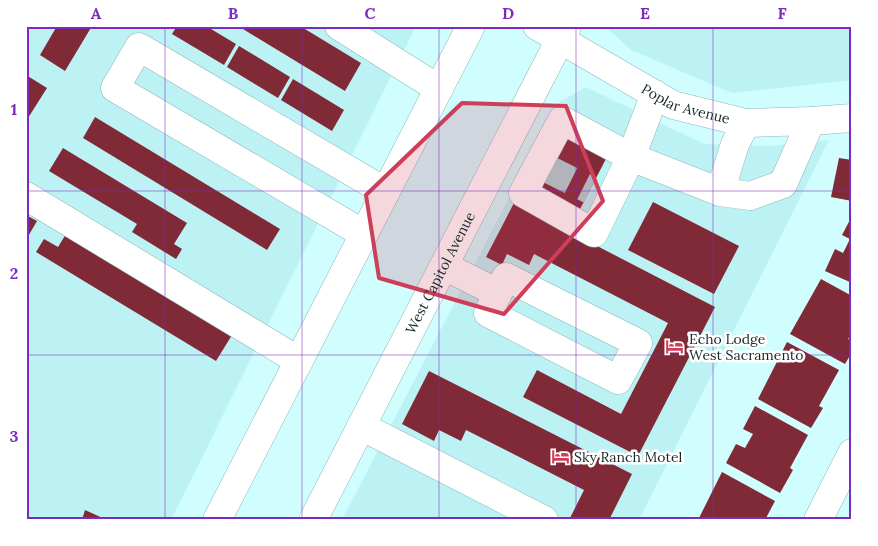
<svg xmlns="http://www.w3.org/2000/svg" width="878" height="546" font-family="Lora,serif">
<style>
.built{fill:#bcf2f4}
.building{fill:#802937}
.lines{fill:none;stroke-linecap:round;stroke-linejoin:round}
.minor-tunnel{stroke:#abd2d3;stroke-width:28;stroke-dasharray:28 14;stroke-linecap:butt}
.minor-casing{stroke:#8db8b9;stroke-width:29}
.major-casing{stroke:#8db8b9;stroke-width:29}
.minor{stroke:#fff;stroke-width:28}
.major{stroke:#fff;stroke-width:28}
.marked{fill:#ce3e58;fill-opacity:0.2;stroke:#ce3e58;stroke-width:4;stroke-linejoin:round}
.grid{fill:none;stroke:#7b2cbf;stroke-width:1;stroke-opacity:0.55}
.labels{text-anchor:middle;stroke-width:5;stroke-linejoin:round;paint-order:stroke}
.street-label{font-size:14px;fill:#162728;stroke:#fff}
.poi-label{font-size:14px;fill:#162728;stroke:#fff;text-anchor:start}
.neatline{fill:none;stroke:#7b2cbf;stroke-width:2}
.grid-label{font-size:16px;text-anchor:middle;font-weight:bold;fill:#7b2cbf}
</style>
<rect width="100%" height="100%" fill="#d0fdfe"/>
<!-- built -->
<g class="built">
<path d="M 26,26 L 416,26 L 171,520 L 26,520 Z"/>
<path d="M 605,26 L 852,26 L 852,80 L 732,93 L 631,50 Z"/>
<path d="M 586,87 L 704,144 L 770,146 L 829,140 L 639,520 L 342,520 L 558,103 Z"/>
</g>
<!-- building -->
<g class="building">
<path d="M 57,26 L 92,26 L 65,71 L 40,55 Z"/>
<path d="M 177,26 L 206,26 L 236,44 L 224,65 L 172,34 Z"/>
<path d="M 238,26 L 300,26 L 361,63 L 345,91 Z"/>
<path d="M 239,46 L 290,77 L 278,98 L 227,67 Z"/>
<path d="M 26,75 L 47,88 L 28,118 L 26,117 Z"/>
<path d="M 293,79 L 344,110 L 332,131 L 281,100 Z"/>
<path d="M 95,117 L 280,229 L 267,250 L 83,138 Z"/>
<path d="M 566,130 L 609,153 L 577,215 L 534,192 Z"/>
<path d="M 63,148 L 187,223 L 174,244 L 182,249 L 176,259 L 132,232 L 137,224 L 49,171 Z"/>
<path d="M 839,158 L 852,160 L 852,201 L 831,197 Z"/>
<path d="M 653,202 L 739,246 L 714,294 L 628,250 Z"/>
<path d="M 514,203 L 715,307 L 638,456 L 523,397 L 537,370 L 621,414 L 668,323 L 534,254 L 529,265 L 507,254 L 502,265 L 486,257 Z"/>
<path d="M 26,215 L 37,221 L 26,240 Z"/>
<path d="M 852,216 L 852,283 L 825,271 L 835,249 L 843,253 L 850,239 L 842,235 Z"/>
<path d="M 66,234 L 232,335 L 216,361 L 36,252 L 44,239 L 58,247 Z"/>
<path d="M 821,279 L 852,296 L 852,333 L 848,339 L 852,341 L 852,352 L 845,364 L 790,334 Z"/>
<path d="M 787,342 L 839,370 L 819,406 L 823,408 L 811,428 L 758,399 Z"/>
<path d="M 429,371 L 632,474 L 609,520 L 569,520 L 584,490 L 466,430 L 461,441 L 439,430 L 434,441 L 402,424 Z"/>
<path d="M 755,406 L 808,435 L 790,468 L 793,470 L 780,493 L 726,463 L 736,444 L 745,448 L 753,434 L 743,429 Z"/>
<path d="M 722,472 L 775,501 L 765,520 L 698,520 Z"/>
<path d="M 85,510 L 107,520 L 82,520 Z"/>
</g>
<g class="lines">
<!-- minor-tunnel -->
<path class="minor-tunnel" d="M 546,168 L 590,190"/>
<defs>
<g id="minor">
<path d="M 339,26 L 439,89"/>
<path id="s1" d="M 537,26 L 673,105 L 746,123 L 811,121 L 852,118"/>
<path d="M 655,94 L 631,157 L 594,233 L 523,193 L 562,120 L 631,157 L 720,192 L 750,196 L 783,184 L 811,121"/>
<path d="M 720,192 L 735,144 L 746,123"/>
<path d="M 26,196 L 299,361"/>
<path d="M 364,234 L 115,88 L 139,47 L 386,192"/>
<path d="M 444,266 L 498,293"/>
<path d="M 506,277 L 638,343 L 618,380 L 488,313 Z"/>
<path d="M 361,426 L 544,520"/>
<path d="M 818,520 L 852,453"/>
</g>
<g id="major">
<path d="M 217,520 L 471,26"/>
<path id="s2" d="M 313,520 L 567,26"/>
</g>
</defs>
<!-- minor casing -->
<use href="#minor" class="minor-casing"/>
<!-- major casing -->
<use href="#major" class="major-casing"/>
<!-- minor -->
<use href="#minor" class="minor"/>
<!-- major -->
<use href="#major" class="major"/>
</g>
<!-- marked area -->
<path class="marked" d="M 462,103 L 566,106 L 603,201 L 504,314 L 379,278 L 366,195 Z"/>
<!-- grid -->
<path class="grid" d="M 165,26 L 165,520M 302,26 L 302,520M 439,26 L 439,520M 576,26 L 576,520M 713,26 L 713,520M 26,191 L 852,191M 26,355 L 852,355"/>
<!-- icons -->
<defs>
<symbol id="hotel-bare" viewBox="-9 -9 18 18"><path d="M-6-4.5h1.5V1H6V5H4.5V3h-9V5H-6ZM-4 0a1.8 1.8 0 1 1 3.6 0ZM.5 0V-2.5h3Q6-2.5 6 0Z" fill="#ce3e58" stroke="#fff" stroke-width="2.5" paint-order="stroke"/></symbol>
</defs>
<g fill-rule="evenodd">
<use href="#hotel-bare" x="662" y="334" width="25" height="25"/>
<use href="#hotel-bare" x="548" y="444" width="25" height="25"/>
</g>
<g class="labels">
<!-- street labels -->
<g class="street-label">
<text dy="5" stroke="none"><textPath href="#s1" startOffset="169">Poplar Avenue</textPath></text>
<text dy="5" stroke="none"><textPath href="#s2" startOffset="278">West Capitol Avenue</textPath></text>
</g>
<!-- poi labels -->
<g class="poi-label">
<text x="689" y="344">Echo Lodge<tspan x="689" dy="16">West Sacramento</tspan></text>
<text x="574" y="462">Sky Ranch Motel</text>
</g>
</g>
<!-- border -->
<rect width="878" height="546" fill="none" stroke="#ffffff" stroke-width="55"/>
<rect x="28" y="28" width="822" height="490" class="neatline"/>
<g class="grid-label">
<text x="96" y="19">A</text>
<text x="233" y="19">B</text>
<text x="370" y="19">C</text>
<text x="508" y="19">D</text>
<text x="645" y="19">E</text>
<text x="782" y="19">F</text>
<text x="14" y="115">1</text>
<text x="14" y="279">2</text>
<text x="14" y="442">3</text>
</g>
</svg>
